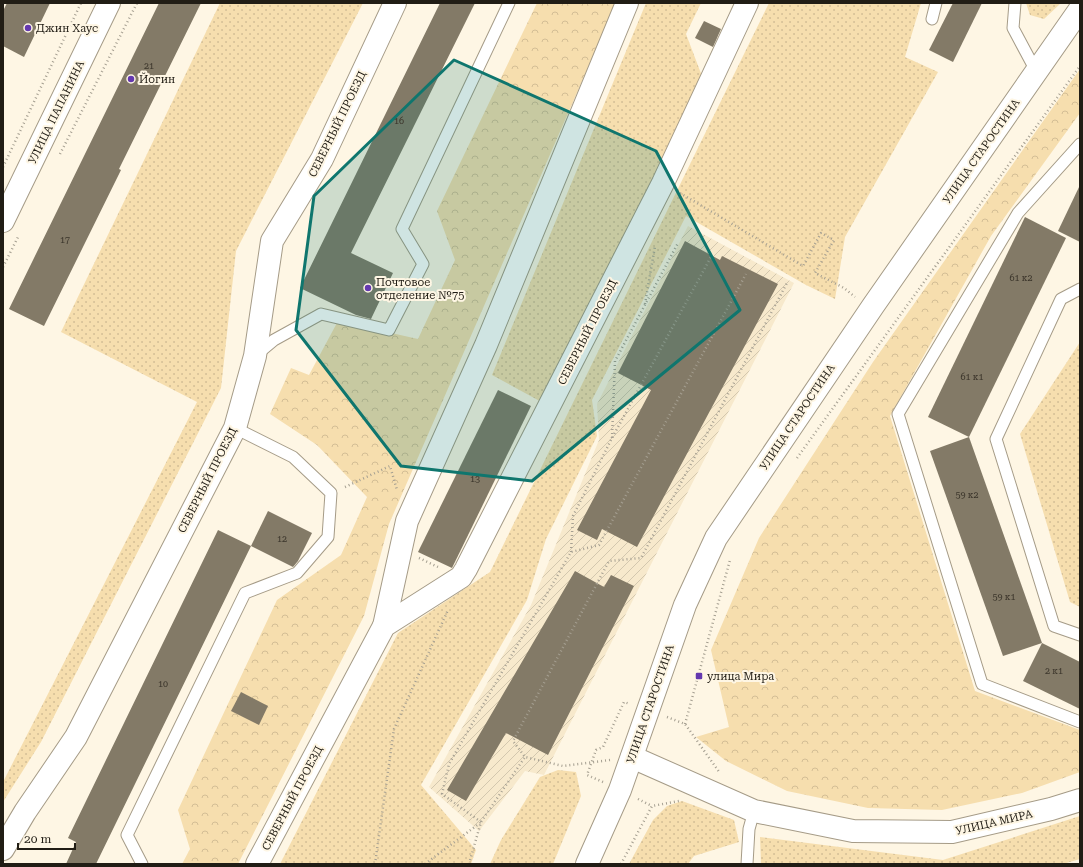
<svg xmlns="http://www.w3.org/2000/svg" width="1083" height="867" font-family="'Roboto Serif',serif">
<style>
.industrial{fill:url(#industrial-furrows)}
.grass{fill:url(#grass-dots)}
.forest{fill:url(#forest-crowns)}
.building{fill:#837a67}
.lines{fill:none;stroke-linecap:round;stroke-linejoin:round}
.service-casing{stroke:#a59b87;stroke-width:13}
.minor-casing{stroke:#a59b87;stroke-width:24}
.tertiary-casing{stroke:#a59b87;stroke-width:24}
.secondary-casing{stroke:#a59b87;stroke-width:24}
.path{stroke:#a59f91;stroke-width:2.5;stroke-dasharray:1 3;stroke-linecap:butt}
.service{stroke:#fff;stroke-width:11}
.minor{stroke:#fff;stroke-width:22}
.tertiary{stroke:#fff;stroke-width:22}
.secondary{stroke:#fff;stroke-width:22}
.marked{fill:#0f766e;fill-opacity:0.2;stroke:#0f766e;stroke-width:3;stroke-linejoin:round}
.poi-dot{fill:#6438af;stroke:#fef6e4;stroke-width:1.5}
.labels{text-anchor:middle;stroke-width:4;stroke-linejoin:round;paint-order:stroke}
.number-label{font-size:9px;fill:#3a342a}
.poi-label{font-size:11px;fill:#211d15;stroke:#fef6e4;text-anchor:start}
.street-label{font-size:11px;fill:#211d15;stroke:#fef6e4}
</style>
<defs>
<pattern id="industrial-furrows" width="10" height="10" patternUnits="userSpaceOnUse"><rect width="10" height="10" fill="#f7e9cc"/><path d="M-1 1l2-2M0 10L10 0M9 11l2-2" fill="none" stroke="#d3c7ae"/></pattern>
<pattern id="grass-dots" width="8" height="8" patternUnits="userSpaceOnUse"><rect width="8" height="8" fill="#f6deae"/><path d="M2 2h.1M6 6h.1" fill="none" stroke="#d3be95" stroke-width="1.8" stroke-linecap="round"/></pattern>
<pattern id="forest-crowns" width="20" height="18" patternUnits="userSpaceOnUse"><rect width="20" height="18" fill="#f6deae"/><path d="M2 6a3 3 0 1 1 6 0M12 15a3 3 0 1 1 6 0" fill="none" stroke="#d3be95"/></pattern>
</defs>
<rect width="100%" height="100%" fill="#fef6e4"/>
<!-- industrial -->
<path class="industrial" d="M 688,226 L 794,283 L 544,775 L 525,771 L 479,831 L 429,787 L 531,605 L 599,440 L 597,404 Z"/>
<!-- grass -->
<g class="grass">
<path d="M 220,3 L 363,3 L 236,251 L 221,388 L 41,742 L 3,802 L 3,782 L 197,402 L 61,332 Z"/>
<path d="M 646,3 L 701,3 L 686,34 L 705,84 L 547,405 L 492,375 Z"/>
<path d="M 769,3 L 921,3 L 905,57 L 938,72 L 845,237 L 835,299 L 806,285 L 686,216 L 592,400 L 597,436 L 546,539 L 527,600 L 421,785 L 476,850 L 471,864 L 280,864 L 398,633 L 490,572 Z"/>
<path d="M 1026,3 L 1061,3 L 1044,19 L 1030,15 Z"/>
<path d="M 1080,342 L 1080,607 L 1070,602 L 1020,434 Z"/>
<path d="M 558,770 L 576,772 L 581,796 L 553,864 L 490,864 L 501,840 L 540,777 Z"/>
<path d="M 682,801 L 734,820 L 739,842 L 694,856 L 688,864 L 629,864 L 653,820 L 667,806 Z"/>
<path d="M 1080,816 L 1080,859 L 1063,864 L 761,864 L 760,837 L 943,860 Z"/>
</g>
<!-- forest -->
<g class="forest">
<path d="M 537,3 L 616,3 L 389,524 L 364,616 L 238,864 L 182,864 L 190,849 L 178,810 L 277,600 L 341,555 L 367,497 L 317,445 L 270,414 L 291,368 L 309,375 L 338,321 L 418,339 L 455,260 L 437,211 Z"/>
<path d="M 1080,69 L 1080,113 L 991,236 L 890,416 L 975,691 L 1080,730 L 1080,772 L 1022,793 L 942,810 L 868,808 L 787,791 L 726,761 L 696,737 L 729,727 L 711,650 L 759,538 L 873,362 Z"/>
</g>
<!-- building -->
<g class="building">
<path d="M 7,3 L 50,3 L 24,57 L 3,46 L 3,11 Z"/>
<path d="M 159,3 L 201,3 L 119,169 L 121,170 L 44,326 L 9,309 Z"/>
<path d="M 440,3 L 475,3 L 351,253 L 393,273 L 371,319 L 356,315 L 300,288 Z"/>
<path d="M 953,3 L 982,3 L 953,62 L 929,50 Z"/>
<path d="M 704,21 L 721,29 L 713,47 L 695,38 Z"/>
<path d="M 1080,185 L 1080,242 L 1058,231 Z"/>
<path d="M 1025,217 L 1066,238 L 969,437 L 928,417 Z"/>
<path d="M 685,241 L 720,260 L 722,256 L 778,284 L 637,547 L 602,529 L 597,540 L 577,530 L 651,390 L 618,373 Z"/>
<path d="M 498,390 L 531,406 L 452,568 L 418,552 Z"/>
<path d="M 969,437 L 1042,643 L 1003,656 L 930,451 Z"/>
<path d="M 268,511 L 312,533 L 298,561 L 293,567 L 251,546 Z"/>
<path d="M 218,530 L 251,546 L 96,864 L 66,864 L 76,842 L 68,838 Z"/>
<path d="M 575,571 L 604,587 L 611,575 L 634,586 L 548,755 L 506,733 L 466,801 L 447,790 Z"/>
<path d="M 1042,643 L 1080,662 L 1080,709 L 1023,681 Z"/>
<path d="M 241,692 L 268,706 L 259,725 L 231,711 Z"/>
</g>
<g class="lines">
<defs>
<g id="service">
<path d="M 1015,3 L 1013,28 L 1036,71"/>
<path d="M 932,19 L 936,3"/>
<path d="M 1080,144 L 1018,213 L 898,414 L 982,684 L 1080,722"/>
<path d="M 1080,289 L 1061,299 L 996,439 L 1054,626 L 1080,635"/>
<path d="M 256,355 L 274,340 L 321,314 L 389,330 L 423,264 L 402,229 L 509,3"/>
<path d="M 142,864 L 127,835 L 245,593 L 297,573 L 328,537 L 331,493 L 293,457 L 235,428"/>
<path d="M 747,864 L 749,829 L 754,811"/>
</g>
<g id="minor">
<path d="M 384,626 L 407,521 L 486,345 L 627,3"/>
<path d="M 257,864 L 384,626 L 461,577 L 466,569 L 663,183 L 747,3"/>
</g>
<g id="tertiary">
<path d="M 632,757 L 754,811 L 853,831 L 952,832 L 1051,809 L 1080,800"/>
<path d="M 3,849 L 25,812 L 76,737 L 235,428 L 255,356 L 272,241 L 322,159 L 395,3"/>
</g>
<g id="secondary">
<path d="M 3,221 L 109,3"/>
<path d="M 587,864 L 620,790 L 685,605 L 716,538 L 873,306 L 1080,9"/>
</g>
</defs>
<!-- service casing -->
<use href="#service" class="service-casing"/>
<!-- minor casing -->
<use href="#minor" class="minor-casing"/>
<!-- tertiary casing -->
<use href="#tertiary" class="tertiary-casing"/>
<!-- secondary casing -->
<use href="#secondary" class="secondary-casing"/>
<!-- path -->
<g class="path">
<path d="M 60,154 L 137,3"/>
<path d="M 3,167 L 81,3"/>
<path d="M 680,193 L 803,266 L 821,233 L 834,240 L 815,273 L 844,288 L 855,297"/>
<path d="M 3,267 L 19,235"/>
<path d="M 645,304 L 655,246"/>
<path d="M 612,438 L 615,361 L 678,243"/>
<path d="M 797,458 L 1080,66"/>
<path d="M 345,487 L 390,466 L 397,490"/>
<path d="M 571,552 L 573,516 L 612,438 L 712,255"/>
<path d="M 419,558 L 438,567"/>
<path d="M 667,717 L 685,724 L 720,773"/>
<path d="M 685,724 L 730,560"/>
<path d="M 610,760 L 563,766 L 525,757 L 513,741 L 609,561 L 641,558 L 787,283"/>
<path d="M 603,782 L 587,775 L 596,750 L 603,747 L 624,702 L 630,704"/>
<path d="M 638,799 L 652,806"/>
<path d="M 481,822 L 442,794 L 449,764 L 571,552 L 599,545 L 746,274"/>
<path d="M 375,864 L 394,729 L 448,610"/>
<path d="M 425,864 L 480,823"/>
<path d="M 469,864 L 481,822 L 525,757"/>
<path d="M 621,864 L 652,806 L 679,801"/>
</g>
<!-- service -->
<use href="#service" class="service"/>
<!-- minor -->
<use href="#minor" class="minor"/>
<!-- tertiary -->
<use href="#tertiary" class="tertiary"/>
<!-- secondary -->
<use href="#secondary" class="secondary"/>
</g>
<!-- marked area -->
<path class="marked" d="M 454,60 L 656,151 L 740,310 L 532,481 L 401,466 L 296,330 L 314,196 Z"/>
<!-- markers -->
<g class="poi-dot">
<circle cx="28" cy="28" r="4"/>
<circle cx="131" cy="79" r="4"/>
<circle cx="368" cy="288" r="4"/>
<rect x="695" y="672" width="8" height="8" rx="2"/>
</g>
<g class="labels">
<!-- number labels -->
<g class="number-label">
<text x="149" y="69">21</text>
<text x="399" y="124">16</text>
<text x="65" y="243">17</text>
<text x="1021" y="281">61 к2</text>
<text x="972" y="380">61 к1</text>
<text x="475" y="482">13</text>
<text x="967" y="498">59 к2</text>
<text x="282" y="542">12</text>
<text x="1004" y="600">59 к1</text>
<text x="1054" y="674">2 к1</text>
<text x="163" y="687">10</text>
</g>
<!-- poi labels -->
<g class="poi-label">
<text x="36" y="32">Джин Хаус</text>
<text x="139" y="83">Йогин</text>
<text x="376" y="286">Почтовое<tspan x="376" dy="13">отделение №75</tspan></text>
<text x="707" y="680">улица Мира</text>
</g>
<!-- street labels -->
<g class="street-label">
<text transform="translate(56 112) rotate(-64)" y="4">УЛИЦА ПАПАНИНА</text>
<text transform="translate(337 124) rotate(-64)" y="4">СЕВЕРНЫЙ ПРОЕЗД</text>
<text transform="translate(981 151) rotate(-55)" y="4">УЛИЦА СТАРОСТИНА</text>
<text transform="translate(587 332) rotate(-63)" y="4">СЕВЕРНЫЙ ПРОЕЗД</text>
<text transform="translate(797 417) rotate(-56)" y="4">УЛИЦА СТАРОСТИНА</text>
<text transform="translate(207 480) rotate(-63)" y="4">СЕВЕРНЫЙ ПРОЕЗД</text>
<text transform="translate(650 704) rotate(-71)" y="4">УЛИЦА СТАРОСТИНА</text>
<text transform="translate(292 798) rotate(-62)" y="4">СЕВЕРНЫЙ ПРОЕЗД</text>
<text transform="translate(994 822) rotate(-13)" y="4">УЛИЦА МИРА</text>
</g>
</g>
<!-- border -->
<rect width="1083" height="867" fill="none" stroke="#211d15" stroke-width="8"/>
<!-- scale -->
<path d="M18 843v6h57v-6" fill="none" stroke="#211d15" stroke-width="2"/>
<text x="24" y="843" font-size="12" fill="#211d15" stroke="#fef6e4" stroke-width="3" paint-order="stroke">20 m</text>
</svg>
